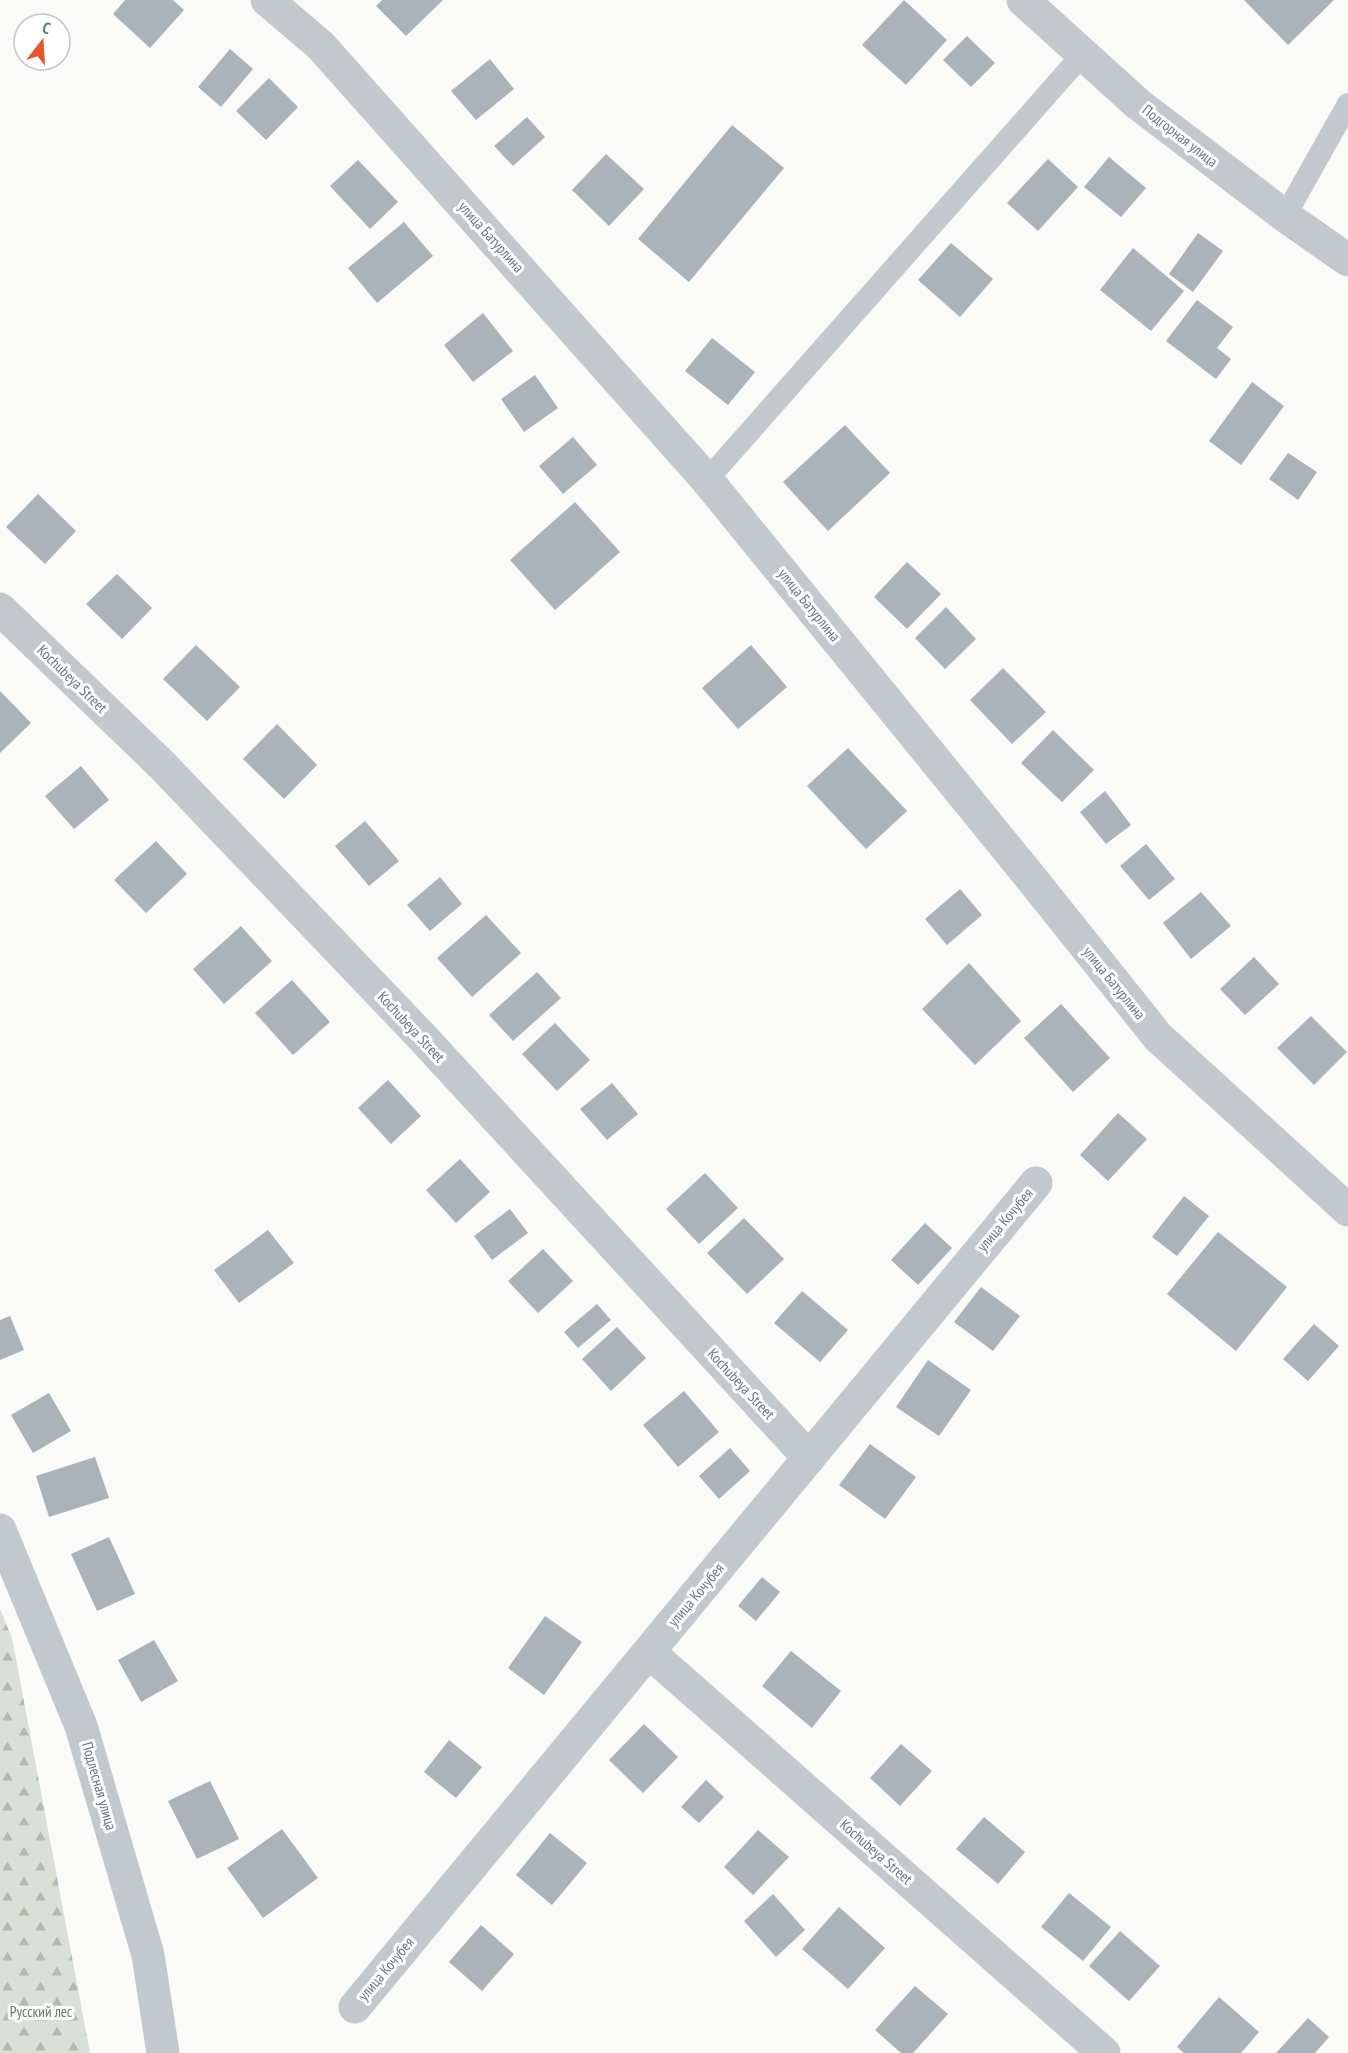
<svg xmlns="http://www.w3.org/2000/svg" width="1348" height="2053" font-family="'PT Sans Narrow',sans-serif">
<style>
.forest{fill:url(#forest-firs)}
.building{fill:#aab3b9}
.lines{fill:none;stroke-linecap:round;stroke-linejoin:round}
.service{stroke:#c3c8cc;stroke-width:22}
.minor{stroke:#c3c8cc;stroke-width:33}
.labels{text-anchor:middle;stroke-width:6;stroke-linejoin:round;paint-order:stroke}
.street-label{font-size:15px;fill:#657683;stroke:#fff}
.park-label{font-size:15px;fill:#687a64;stroke:#fff}
</style>
<defs>
<pattern id="forest-firs" width="22" height="20" patternUnits="userSpaceOnUse" patternTransform="scale(1.5)"><rect width="22" height="20" fill="#dadfd7"/><path d="M5 1l3.5 6h-7zM16 11l3.5 6h-7z" fill="#b4b9b4"/></pattern>
</defs>
<rect width="100%" height="100%" fill="#fafaf8"/>
<!-- forest -->
<path class="forest" d="M 0,1609 L 12,1638 L 90,2053 L 0,2053 Z"/>
<!-- building -->
<g class="building">
<path d="M 125,0 L 173,0 L 184,10 L 150,48 L 113,14 Z"/>
<path d="M 382,0 L 443,0 L 406,36 L 376,6 Z"/>
<path d="M 904,0 L 947,40 L 906,85 L 862,45 Z"/>
<path d="M 1244,0 L 1334,0 L 1288,45 Z"/>
<path d="M 967,36 L 995,63 L 971,87 L 943,60 Z"/>
<path d="M 230,49 L 253,69 L 221,107 L 198,87 Z"/>
<path d="M 490,59 L 514,89 L 476,120 L 451,91 Z"/>
<path d="M 269,78 L 298,107 L 266,140 L 236,111 Z"/>
<path d="M 527,117 L 545,137 L 513,166 L 494,146 Z"/>
<path d="M 732,125 L 784,168 L 689,282 L 638,239 Z"/>
<path d="M 606,154 L 644,189 L 609,226 L 572,190 Z"/>
<path d="M 1109,157 L 1146,188 L 1121,217 L 1084,187 Z"/>
<path d="M 1048,159 L 1078,187 L 1038,231 L 1007,203 Z"/>
<path d="M 358,160 L 398,202 L 370,229 L 330,186 Z"/>
<path d="M 404,222 L 433,256 L 377,303 L 348,268 Z"/>
<path d="M 1198,233 L 1223,251 L 1193,292 L 1169,274 Z"/>
<path d="M 951,243 L 993,279 L 960,317 L 918,280 Z"/>
<path d="M 1133,248 L 1184,291 L 1151,331 L 1100,290 Z"/>
<path d="M 1197,300 L 1233,327 L 1217,348 L 1231,359 L 1216,379 L 1166,341 Z"/>
<path d="M 483,313 L 513,351 L 473,382 L 444,345 Z"/>
<path d="M 712,338 L 755,372 L 728,405 L 685,371 Z"/>
<path d="M 535,375 L 558,408 L 524,432 L 501,399 Z"/>
<path d="M 1252,382 L 1284,406 L 1241,465 L 1209,441 Z"/>
<path d="M 845,425 L 890,473 L 828,531 L 783,482 Z"/>
<path d="M 573,437 L 597,465 L 563,494 L 539,466 Z"/>
<path d="M 1288,453 L 1317,472 L 1298,500 L 1269,479 Z"/>
<path d="M 38,494 L 76,531 L 45,564 L 6,527 Z"/>
<path d="M 575,502 L 620,552 L 555,610 L 510,560 Z"/>
<path d="M 907,562 L 941,594 L 907,629 L 874,597 Z"/>
<path d="M 117,574 L 152,608 L 122,639 L 86,604 Z"/>
<path d="M 946,607 L 976,639 L 945,669 L 915,638 Z"/>
<path d="M 196,645 L 240,687 L 207,721 L 163,679 Z"/>
<path d="M 751,645 L 787,687 L 738,729 L 702,688 Z"/>
<path d="M 1003,668 L 1046,712 L 1012,744 L 970,700 Z"/>
<path d="M 0,691 L 31,723 L 0,753 Z"/>
<path d="M 277,724 L 317,765 L 284,799 L 243,759 Z"/>
<path d="M 1053,730 L 1094,770 L 1062,802 L 1021,763 Z"/>
<path d="M 848,748 L 907,811 L 866,849 L 807,786 Z"/>
<path d="M 81,766 L 109,800 L 74,829 L 45,796 Z"/>
<path d="M 1105,791 L 1131,825 L 1106,844 L 1080,812 Z"/>
<path d="M 365,821 L 399,861 L 369,886 L 335,846 Z"/>
<path d="M 156,841 L 187,874 L 146,913 L 114,880 Z"/>
<path d="M 1146,844 L 1175,879 L 1149,900 L 1120,866 Z"/>
<path d="M 440,877 L 462,904 L 430,931 L 407,905 Z"/>
<path d="M 960,889 L 982,915 L 947,945 L 925,919 Z"/>
<path d="M 1201,892 L 1231,926 L 1191,959 L 1163,923 Z"/>
<path d="M 486,915 L 521,953 L 472,997 L 437,958 Z"/>
<path d="M 241,926 L 272,961 L 224,1004 L 193,969 Z"/>
<path d="M 1254,957 L 1279,984 L 1245,1015 L 1220,989 Z"/>
<path d="M 969,963 L 1021,1021 L 975,1065 L 922,1009 Z"/>
<path d="M 537,972 L 561,998 L 513,1041 L 489,1015 Z"/>
<path d="M 292,980 L 330,1022 L 293,1055 L 255,1013 Z"/>
<path d="M 1061,1004 L 1110,1058 L 1073,1092 L 1024,1038 Z"/>
<path d="M 1311,1016 L 1347,1052 L 1314,1085 L 1277,1048 Z"/>
<path d="M 555,1023 L 590,1060 L 557,1091 L 522,1054 Z"/>
<path d="M 388,1080 L 421,1116 L 391,1144 L 358,1108 Z"/>
<path d="M 612,1083 L 638,1114 L 607,1140 L 580,1109 Z"/>
<path d="M 1118,1113 L 1147,1139 L 1108,1181 L 1080,1155 Z"/>
<path d="M 460,1159 L 490,1192 L 456,1223 L 426,1190 Z"/>
<path d="M 705,1173 L 738,1208 L 699,1244 L 666,1209 Z"/>
<path d="M 1184,1196 L 1209,1216 L 1177,1256 L 1152,1237 Z"/>
<path d="M 510,1209 L 528,1233 L 492,1260 L 474,1236 Z"/>
<path d="M 744,1218 L 784,1259 L 747,1294 L 707,1253 Z"/>
<path d="M 925,1223 L 952,1248 L 918,1285 L 891,1260 Z"/>
<path d="M 268,1230 L 294,1263 L 239,1303 L 214,1270 Z"/>
<path d="M 1218,1232 L 1287,1287 L 1236,1351 L 1167,1294 Z"/>
<path d="M 543,1249 L 573,1281 L 538,1313 L 508,1281 Z"/>
<path d="M 981,1287 L 1020,1316 L 993,1351 L 954,1322 Z"/>
<path d="M 802,1291 L 848,1330 L 820,1362 L 774,1323 Z"/>
<path d="M 597,1304 L 611,1320 L 578,1348 L 564,1332 Z"/>
<path d="M 10,1316 L 24,1350 L 0,1360 L 0,1320 Z"/>
<path d="M 1314,1324 L 1339,1346 L 1308,1381 L 1283,1359 Z"/>
<path d="M 617,1327 L 646,1358 L 611,1391 L 582,1359 Z"/>
<path d="M 928,1360 L 971,1390 L 939,1436 L 896,1407 Z"/>
<path d="M 684,1391 L 719,1432 L 678,1467 L 643,1425 Z"/>
<path d="M 49,1393 L 71,1431 L 33,1453 L 11,1415 Z"/>
<path d="M 870,1444 L 916,1477 L 885,1519 L 839,1485 Z"/>
<path d="M 730,1448 L 750,1471 L 719,1499 L 699,1476 Z"/>
<path d="M 95,1457 L 109,1498 L 49,1517 L 36,1476 Z"/>
<path d="M 109,1537 L 135,1594 L 97,1611 L 71,1554 Z"/>
<path d="M 762,1577 L 780,1592 L 756,1621 L 738,1606 Z"/>
<path d="M 545,1616 L 582,1642 L 544,1695 L 508,1668 Z"/>
<path d="M 154,1640 L 178,1681 L 141,1702 L 118,1660 Z"/>
<path d="M 791,1651 L 841,1691 L 812,1728 L 762,1686 Z"/>
<path d="M 644,1724 L 678,1757 L 643,1793 L 609,1760 Z"/>
<path d="M 449,1740 L 482,1767 L 456,1798 L 424,1772 Z"/>
<path d="M 901,1744 L 932,1771 L 900,1806 L 870,1778 Z"/>
<path d="M 706,1780 L 724,1797 L 699,1823 L 681,1807 Z"/>
<path d="M 210,1781 L 239,1839 L 197,1859 L 168,1801 Z"/>
<path d="M 984,1817 L 1025,1852 L 998,1884 L 956,1849 Z"/>
<path d="M 282,1829 L 318,1878 L 263,1918 L 227,1868 Z"/>
<path d="M 758,1830 L 789,1857 L 753,1895 L 724,1867 Z"/>
<path d="M 550,1833 L 587,1863 L 552,1905 L 516,1875 Z"/>
<path d="M 1069,1893 L 1111,1927 L 1083,1961 L 1041,1927 Z"/>
<path d="M 773,1894 L 805,1930 L 776,1957 L 744,1921 Z"/>
<path d="M 839,1907 L 885,1948 L 848,1989 L 802,1949 Z"/>
<path d="M 481,1925 L 514,1954 L 482,1991 L 449,1962 Z"/>
<path d="M 1120,1931 L 1160,1966 L 1129,2001 L 1089,1966 Z"/>
<path d="M 915,1986 L 948,2014 L 913,2053 L 901,2053 L 875,2030 Z"/>
<path d="M 1219,1997 L 1259,2032 L 1241,2053 L 1184,2053 L 1177,2047 Z"/>
<path d="M 1308,2018 L 1329,2037 L 1315,2053 L 1276,2053 Z"/>
</g>
<g class="lines">
<!-- service -->
<g class="service">
<path d="M 1285,216 L 1348,104"/>
<path d="M 707,480 L 1082,55"/>
</g>
<!-- minor -->
<g class="minor">
<path d="M 267,0 L 321,46 L 707,480 L 1031,878 L 1158,1037 L 1348,1210"/>
<path d="M 1023,0 L 1138,104 L 1285,216 L 1348,260"/>
<path d="M 0,609 L 163,766 L 422,1037 L 809,1458"/>
<path d="M 0,1530 L 81,1726 L 148,1955 L 163,2053"/>
<path d="M 649,1652 L 1104,2053"/>
<path d="M 355,2007 L 1036,1183"/>
</g>
</g>
<g class="labels">
<!-- street labels -->
<g class="street-label">
<text transform="translate(1180 136) rotate(38)" y="5">Подгорная улица</text>
<text transform="translate(491 237) rotate(48)" y="5">улица Батурлина</text>
<text transform="translate(809 605) rotate(51)" y="5">улица Батурлина</text>
<text transform="translate(72 679) rotate(44)" y="5">Kochubeya Street</text>
<text transform="translate(1114 983) rotate(51)" y="5">улица Батурлина</text>
<text transform="translate(411 1027) rotate(47)" y="5">Kochubeya Street</text>
<text transform="translate(1005 1220) rotate(-50)" y="5">улица Кочубея</text>
<text transform="translate(741 1384) rotate(47)" y="5">Kochubeya Street</text>
<text transform="translate(696 1595) rotate(-50)" y="5">улица Кочубея</text>
<text transform="translate(99 1786) rotate(74)" y="5">Подлесная улица</text>
<text transform="translate(876 1852) rotate(41)" y="5">Kochubeya Street</text>
<text transform="translate(386 1969) rotate(-50)" y="5">улица Кочубея</text>
</g>
<!-- park labels -->
<g class="park-label">
<text x="41" y="2017">Русский лес</text>
</g>
</g>
<!-- north arrow -->
<g transform="translate(42 42) rotate(17)"><circle r="28" fill="#ffffff" stroke="#c1c8cd" stroke-width="1.5"/>
<path d="M0-4.5L10 22L0 15L-10 22Z" fill="#e4572e"/>
<text y="-9" font-size="16" font-weight="bold" text-anchor="middle" fill="#657683">С</text>
</g>
</svg>
